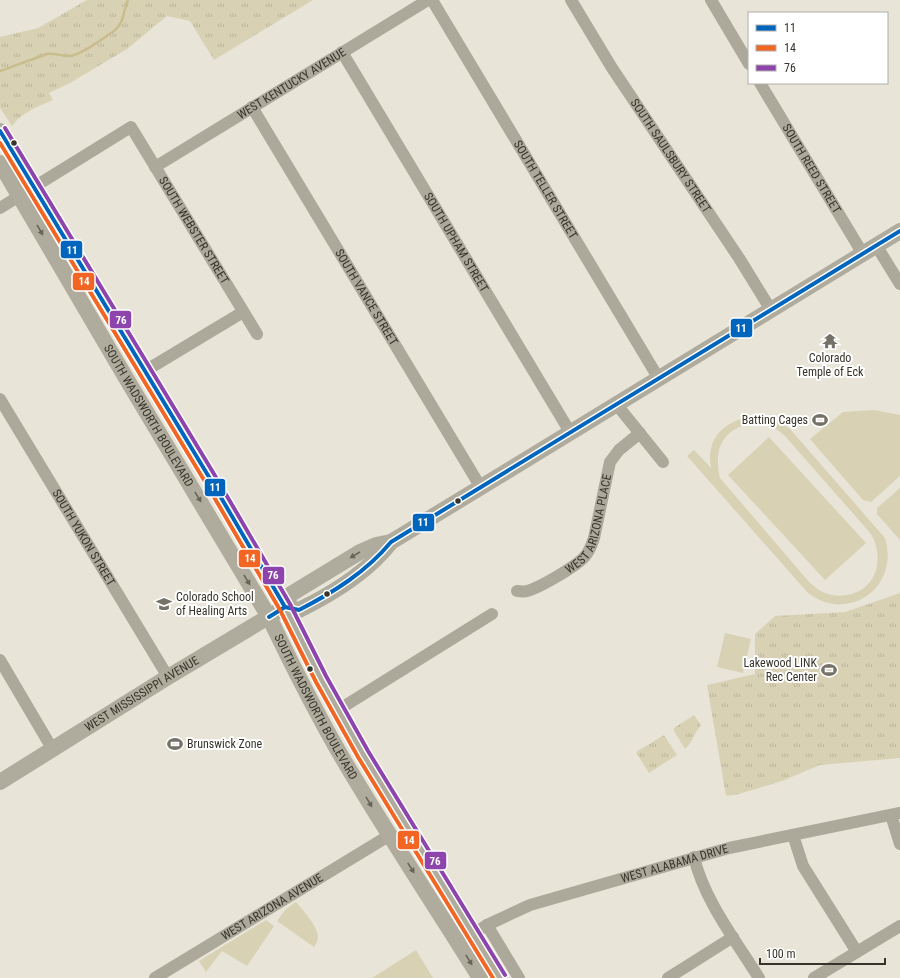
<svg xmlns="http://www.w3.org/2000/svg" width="900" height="978" font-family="'Roboto Condensed',sans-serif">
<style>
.grass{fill:#d8d1b4;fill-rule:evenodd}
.park{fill:url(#park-tufts)}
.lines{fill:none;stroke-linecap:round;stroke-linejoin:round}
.stream{stroke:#c9bd8e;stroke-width:2.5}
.minor{stroke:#aca99b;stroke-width:12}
.major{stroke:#b0ac9d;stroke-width:16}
.bus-1-casing{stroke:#fff;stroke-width:7}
.bus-2-casing{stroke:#fff;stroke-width:7}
.bus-3-casing{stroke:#fff;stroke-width:7}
.bus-1{stroke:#0065bd;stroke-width:4}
.bus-2{stroke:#f26522;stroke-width:4}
.bus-3{stroke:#8e44ad;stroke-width:4}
.oneway{fill:#676459}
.bus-dot{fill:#36342b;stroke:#fff;stroke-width:1.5}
.labels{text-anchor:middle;stroke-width:4;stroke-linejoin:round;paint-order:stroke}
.street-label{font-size:12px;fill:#36342b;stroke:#fff}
.poi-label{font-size:12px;fill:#36342b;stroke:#fff;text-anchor:end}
.line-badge{stroke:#fff;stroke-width:1.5}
.badge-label{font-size:11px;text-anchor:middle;font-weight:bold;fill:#fff}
</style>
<defs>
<pattern id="park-tufts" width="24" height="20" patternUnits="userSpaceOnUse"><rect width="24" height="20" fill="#d8d1b4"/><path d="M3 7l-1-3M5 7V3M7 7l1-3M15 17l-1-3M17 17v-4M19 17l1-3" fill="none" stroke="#bab49b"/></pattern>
</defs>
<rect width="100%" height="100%" fill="#e8e5d8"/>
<!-- grass -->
<g class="grass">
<path d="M 874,410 L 900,415 L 900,476 L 871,502 L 863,500 L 810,439 L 843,412 Z"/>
<path d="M 753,416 C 768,415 780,420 790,429 L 885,538 C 900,587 849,624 808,593 L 687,456 L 694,450 L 711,468 C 705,438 726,420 753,416 ZM 761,422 L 774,427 L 785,436 L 871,534 C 885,558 877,590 847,595 C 841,596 834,596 828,594 C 821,592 816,588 810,583 L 720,478 C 712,445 726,425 761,422 Z"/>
<path d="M 769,437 L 866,543 L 825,580 L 728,475 Z"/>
<path d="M 900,488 L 900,540 L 877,514 L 877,508 Z"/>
<path d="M 725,633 L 751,639 L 743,673 L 717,667 Z"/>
<path d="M 296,902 C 303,910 319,928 318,938 C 318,941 316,944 314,947 L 277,921 L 286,909 Z"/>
<path d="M 266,920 L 274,926 L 247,966 L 222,951 L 206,972 L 199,961 Z"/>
<path d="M 416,950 L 433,978 L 372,978 Z"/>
</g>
<!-- park -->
<g class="park">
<path d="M 87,0 L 313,0 L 214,60 L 190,21 L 167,16 L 127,49 L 70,83 L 49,93 L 53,100 C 37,107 22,112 12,126 L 0,108 L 0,37 L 38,28 Z"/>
<path d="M 900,593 L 900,758 L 820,765 L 782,781 L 739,794 L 726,796 L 707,685 L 755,674 L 755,634 L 775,616 L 845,612 Z"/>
<path d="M 694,715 L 701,725 C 694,733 693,742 685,749 L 674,731 L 674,728 Z"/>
<path d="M 664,735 L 677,755 L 649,773 L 636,752 Z"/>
</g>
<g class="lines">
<!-- stream -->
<path class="stream" d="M 0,71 L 47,54 C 55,53 61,56 69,56 C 82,55 103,38 114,31 C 126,20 122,13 128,0"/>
<!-- minor -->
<g class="minor">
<path id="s1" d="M 432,0 L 659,379"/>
<path id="s2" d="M 571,0 L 612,68 L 739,258 L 771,310"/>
<path d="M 711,0 L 749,64"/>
<path id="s3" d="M 342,52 L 570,432"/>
<path id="s4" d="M 760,83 L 863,254"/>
<path id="s5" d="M 252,107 L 480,486"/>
<path id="s6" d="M 155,167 L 428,0"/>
<path id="s7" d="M 0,208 L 131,127 L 257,334"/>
<path d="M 876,245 L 900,284"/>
<path d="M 145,371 L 243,312"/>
<path id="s8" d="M 0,399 L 168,677"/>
<path d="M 617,405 L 663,462"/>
<path id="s9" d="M 517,591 C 520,591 524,592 527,591 C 539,588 579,565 586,555 C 590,550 592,544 594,538 L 610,462 L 619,450 L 640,433"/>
<path d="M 0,660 L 53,750"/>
<path d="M 338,710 L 492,614"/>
<path d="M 891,815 L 900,844"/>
<path d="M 793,835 L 803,866 L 857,952"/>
<path d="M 694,857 C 704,900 736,941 759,978"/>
<path d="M 487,925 L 519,978"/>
<path id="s10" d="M 458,943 L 487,925 L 530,905 L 729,848 L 900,813"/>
<path id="s11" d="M 155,978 L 390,835"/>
<path d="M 668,978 L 733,937"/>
<path d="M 814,978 L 900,926"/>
</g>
<!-- major -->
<g class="major">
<path d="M 0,131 L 209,477 L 285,607 L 321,679 L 363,754 L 500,978"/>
<path id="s12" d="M 0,163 L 126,378 L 269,617 C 292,665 316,713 343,759 C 387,834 435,905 480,978"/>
<path d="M 285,607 L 299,610 C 332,594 368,572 391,542 L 900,231"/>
<path id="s13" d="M 0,782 L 168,677 L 285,607 L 291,594 L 360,552 L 376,545 L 391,542"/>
</g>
<defs>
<g id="bus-1">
<path d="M 0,131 L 209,477 L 285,607"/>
<path d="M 269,617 L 285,607 L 299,610 C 334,592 366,572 391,542 L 900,231"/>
</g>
<path id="bus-2" d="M 0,143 L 204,480 L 280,610 L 316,682 L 358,757 L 493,978"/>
<path id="bus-3" d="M 5,128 L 214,474 L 290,604 L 326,676 L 368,751 L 505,975"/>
</defs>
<!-- bus-1 casing -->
<use href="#bus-1" class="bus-1-casing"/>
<!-- bus-2 casing -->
<use href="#bus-2" class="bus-2-casing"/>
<!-- bus-3 casing -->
<use href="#bus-3" class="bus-3-casing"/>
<!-- bus-1 -->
<use href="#bus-1" class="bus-1"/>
<!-- bus-2 -->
<use href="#bus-2" class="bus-2"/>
<!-- bus-3 -->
<use href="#bus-3" class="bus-3"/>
</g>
<!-- one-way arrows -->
<defs><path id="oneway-solid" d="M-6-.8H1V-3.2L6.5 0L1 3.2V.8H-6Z"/></defs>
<g class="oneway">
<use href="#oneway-solid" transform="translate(40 230) rotate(60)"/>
<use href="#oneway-solid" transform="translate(198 497) rotate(58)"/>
<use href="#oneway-solid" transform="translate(355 555) rotate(149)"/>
<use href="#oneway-solid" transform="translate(247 580) rotate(59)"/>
<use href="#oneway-solid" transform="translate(369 802) rotate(59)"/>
<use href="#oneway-solid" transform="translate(411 868) rotate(57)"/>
<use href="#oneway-solid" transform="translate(469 960) rotate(58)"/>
</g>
<!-- icons -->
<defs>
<symbol id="temple-bare" viewBox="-9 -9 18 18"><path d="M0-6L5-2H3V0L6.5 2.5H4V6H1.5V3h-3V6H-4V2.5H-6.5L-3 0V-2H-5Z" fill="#747268" stroke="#fff" stroke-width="2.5" paint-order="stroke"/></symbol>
<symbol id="stadium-bare" viewBox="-9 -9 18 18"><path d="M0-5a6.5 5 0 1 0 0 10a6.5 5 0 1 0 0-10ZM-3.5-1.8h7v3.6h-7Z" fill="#747268" stroke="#fff" stroke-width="2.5" paint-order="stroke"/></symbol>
<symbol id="university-bare" viewBox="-9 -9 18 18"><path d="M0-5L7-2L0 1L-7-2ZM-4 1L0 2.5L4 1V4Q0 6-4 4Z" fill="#747268" stroke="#fff" stroke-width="2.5" paint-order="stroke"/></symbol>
</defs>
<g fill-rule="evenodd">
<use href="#temple-bare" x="819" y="330" width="22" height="22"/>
<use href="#stadium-bare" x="809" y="409" width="22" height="22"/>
<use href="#university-bare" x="153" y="593" width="22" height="22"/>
<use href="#stadium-bare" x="818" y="659" width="22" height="22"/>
<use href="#stadium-bare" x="164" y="733" width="22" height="22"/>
</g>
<!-- markers -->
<g class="bus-dot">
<circle cx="14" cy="143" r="3.5"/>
<circle cx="458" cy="501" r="3.5"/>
<circle cx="327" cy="594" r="3.5"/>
<circle cx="310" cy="669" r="3.5"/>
</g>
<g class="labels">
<!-- street labels -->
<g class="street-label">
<text dy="4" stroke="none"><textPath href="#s6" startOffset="160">WEST KENTUCKY AVENUE</textPath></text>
<text dy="4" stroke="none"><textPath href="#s2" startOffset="185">SOUTH SAULSBURY STREET</textPath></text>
<text dy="4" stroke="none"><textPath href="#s4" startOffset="100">SOUTH REED STREET</textPath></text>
<text dy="4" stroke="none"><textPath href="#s1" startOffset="221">SOUTH TELLER STREET</textPath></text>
<text dy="4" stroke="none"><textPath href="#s7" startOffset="275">SOUTH WEBSTER STREET</textPath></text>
<text dy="4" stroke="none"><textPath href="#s3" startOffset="222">SOUTH UPHAM STREET</textPath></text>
<text dy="4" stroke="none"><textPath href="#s5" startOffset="222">SOUTH VANCE STREET</textPath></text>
<text dy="4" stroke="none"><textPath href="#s12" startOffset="293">SOUTH WADSWORTH BOULEVARD</textPath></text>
<text dy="4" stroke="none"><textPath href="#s9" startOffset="109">WEST ARIZONA PLACE</textPath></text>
<text dy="4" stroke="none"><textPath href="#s8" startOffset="162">SOUTH YUKON STREET</textPath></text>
<text dy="4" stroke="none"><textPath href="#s13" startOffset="167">WEST MISSISSIPPI AVENUE</textPath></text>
<text dy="4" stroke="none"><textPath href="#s12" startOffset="629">SOUTH WADSWORTH BOULEVARD</textPath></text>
<text dy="4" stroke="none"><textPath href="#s10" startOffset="232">WEST ALABAMA DRIVE</textPath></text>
<text dy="4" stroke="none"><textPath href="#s11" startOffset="137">WEST ARIZONA AVENUE</textPath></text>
</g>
<!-- poi labels -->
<g class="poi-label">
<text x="830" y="362" text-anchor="middle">Colorado<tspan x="830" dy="14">Temple of Eck</tspan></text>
<text x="808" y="424">Batting Cages</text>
<text x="176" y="601" text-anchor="start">Colorado School<tspan x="176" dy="14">of Healing Arts</tspan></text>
<text x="817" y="667">Lakewood LINK<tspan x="817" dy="14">Rec Center</tspan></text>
<text x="187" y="748" text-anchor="start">Brunswick Zone</text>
</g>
</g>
<g class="line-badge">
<rect x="60" y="240" width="23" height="19" rx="4" fill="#0065bd"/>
<rect x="72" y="272" width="23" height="19" rx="4" fill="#f26522"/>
<rect x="109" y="310" width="23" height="19" rx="4" fill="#8e44ad"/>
<rect x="730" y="318" width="23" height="20" rx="4" fill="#0065bd"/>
<rect x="204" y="478" width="22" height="19" rx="4" fill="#0065bd"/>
<rect x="412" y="513" width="23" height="19" rx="4" fill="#0065bd"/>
<rect x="238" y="549" width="23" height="19" rx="4" fill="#f26522"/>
<rect x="262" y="566" width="23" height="19" rx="4" fill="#8e44ad"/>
<rect x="397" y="830" width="23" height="20" rx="4" fill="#f26522"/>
<rect x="424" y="851" width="23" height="19" rx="4" fill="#8e44ad"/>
</g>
<g class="badge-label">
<text x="72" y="254">11</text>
<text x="84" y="285">14</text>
<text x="121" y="324">76</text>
<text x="741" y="332">11</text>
<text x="215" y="491">11</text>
<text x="423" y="526">11</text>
<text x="250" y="562">14</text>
<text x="273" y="579">76</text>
<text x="409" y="844">14</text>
<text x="435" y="865">76</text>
</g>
<!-- legend -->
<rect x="748" y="12" width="140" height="72" fill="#ffffff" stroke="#afaeaa"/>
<rect x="756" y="25" width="20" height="6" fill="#0065bd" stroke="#afaeaa"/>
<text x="784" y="32" font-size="12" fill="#36342b">11</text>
<rect x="756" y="45" width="20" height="6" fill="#f26522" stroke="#afaeaa"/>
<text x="784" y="52" font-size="12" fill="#36342b">14</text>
<rect x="756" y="65" width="20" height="6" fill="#8e44ad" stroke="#afaeaa"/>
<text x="784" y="72" font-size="12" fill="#36342b">76</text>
<!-- scale -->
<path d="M760 958v6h125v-6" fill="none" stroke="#36342b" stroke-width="2"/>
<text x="766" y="958" font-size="12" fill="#36342b" stroke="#ffffff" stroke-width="3" paint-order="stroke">100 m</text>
</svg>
